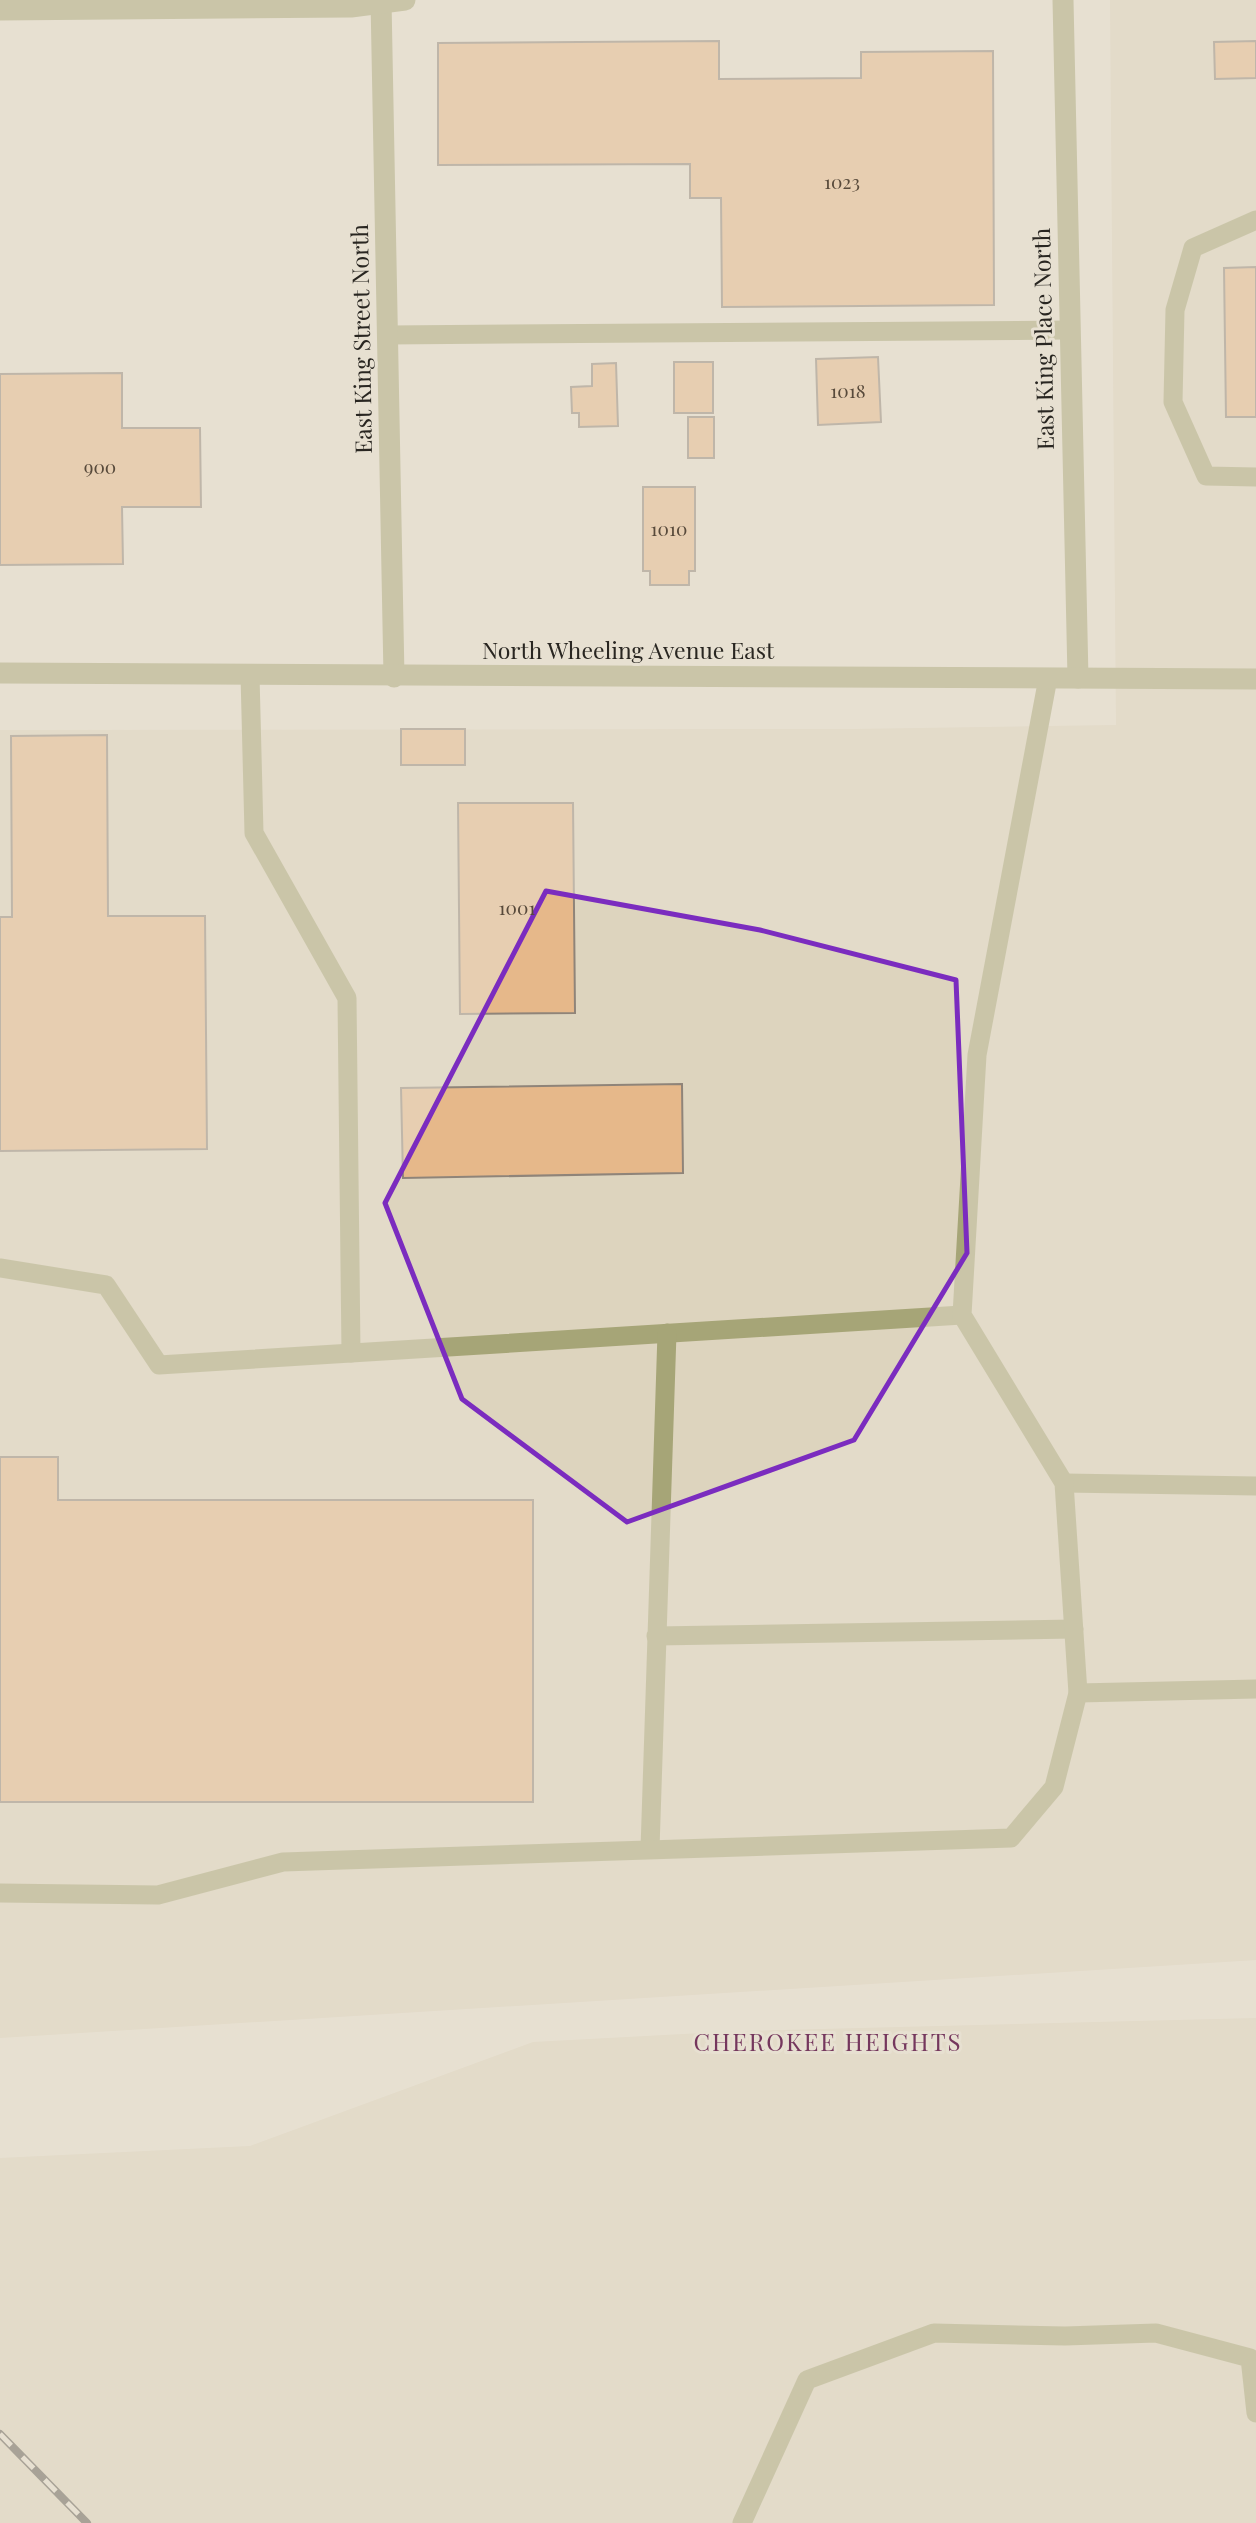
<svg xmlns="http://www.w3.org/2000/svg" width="1256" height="2523" font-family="'Playfair Display',serif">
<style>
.built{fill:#ddd4be}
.building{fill:#e6b88a;stroke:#8f8479;stroke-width:2}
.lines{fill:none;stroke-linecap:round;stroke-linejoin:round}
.service{stroke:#a6a577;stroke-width:19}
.minor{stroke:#a6a577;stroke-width:21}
.rail-casing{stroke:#5c5850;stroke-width:8}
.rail{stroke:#e7e0d1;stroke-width:5;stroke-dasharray:16;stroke-linecap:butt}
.marked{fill:none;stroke:#7b2cbf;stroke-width:5;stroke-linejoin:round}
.labels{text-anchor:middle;stroke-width:6;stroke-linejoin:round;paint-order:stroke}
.number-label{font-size:19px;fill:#584a3b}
.street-label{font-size:23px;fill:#292621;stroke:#e7e0d1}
.neighbourhood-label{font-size:24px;letter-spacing:2px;fill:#75375d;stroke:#e7e0d1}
</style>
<rect width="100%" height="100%" fill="#e7e0d1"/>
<!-- built -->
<g class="built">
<path d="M 1110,0 L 1256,0 L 1256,1960 L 0,2038 L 0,730 L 853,729 L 1116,725 Z"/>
<path d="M 1256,2018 L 1256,2523 L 0,2523 L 0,2158 L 250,2146 L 533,2042 L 740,2031 Z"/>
</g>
<!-- building -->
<g class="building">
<path d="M 719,41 L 719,79 L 861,78 L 861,52 L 993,51 L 994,305 L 722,307 L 721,198 L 690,198 L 690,164 L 438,165 L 438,43 Z"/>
<path d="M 1256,41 L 1256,78 L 1215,79 L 1214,42 Z"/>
<path d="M 1256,267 L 1256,417 L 1226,417 L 1224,268 Z"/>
<path d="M 878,357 L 881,422 L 818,425 L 816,359 Z"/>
<rect x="674" y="362" width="39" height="51"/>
<path d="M 616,363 L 618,426 L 579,427 L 579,413 L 572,413 L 571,387 L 592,386 L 592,364 Z"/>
<path d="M 122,373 L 122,428 L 200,428 L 201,507 L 122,507 L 123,564 L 0,565 L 0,374 Z"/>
<rect x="688" y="417" width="26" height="41"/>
<path d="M 643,487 L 695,487 L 695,571 L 689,571 L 689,585 L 650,585 L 650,571 L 643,571 Z"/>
<rect x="401" y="729" width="64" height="36"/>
<path d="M 107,735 L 108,916 L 205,916 L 207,1149 L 0,1151 L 0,917 L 12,917 L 11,736 Z"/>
<path d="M 458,803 L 573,803 L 575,1013 L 460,1014 Z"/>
<path d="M 682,1084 L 683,1173 L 403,1178 L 401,1088 Z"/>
<path d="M 0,1457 L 58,1457 L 58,1500 L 533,1500 L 533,1802 L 0,1802 Z"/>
</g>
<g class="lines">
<!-- service -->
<g class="service">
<path d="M 1256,220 L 1193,248 L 1175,310 L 1173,402 L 1206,476 L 1256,477"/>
<path d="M 388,335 L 1070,330"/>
<path d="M 250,675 L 254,833 L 347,998 L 351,1353"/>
<path d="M 0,1268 L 106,1285 L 159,1365 L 962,1315"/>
<path d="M 1064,1483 L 1256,1486"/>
<path d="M 656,1636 L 1074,1629"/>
<path d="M 1078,1693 L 1256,1689"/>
<path d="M 650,1849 L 667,1333"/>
<path d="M 0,1893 L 158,1895 L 283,1862 L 1011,1838 L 1054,1787 L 1078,1693 L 1064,1483 L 962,1315 L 977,1055 L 1048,678"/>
<path d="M 742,2523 L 807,2380 L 934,2333 L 1065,2336 L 1156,2333 L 1250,2358 L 1256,2413"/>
</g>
<!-- minor -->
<g class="minor">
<path d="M 381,0 L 394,677"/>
<path d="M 1063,0 L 1078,678"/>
<path d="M 0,10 L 351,7 L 405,0"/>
<path d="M 0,673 L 1256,679"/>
</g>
<defs>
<path id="rail" d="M 0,2434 L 87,2523"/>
</defs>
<!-- rail casing -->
<use href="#rail" class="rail-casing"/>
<!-- rail -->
<use href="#rail" class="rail"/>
</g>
<!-- marked area -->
<path d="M0 0H1256V2523H0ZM 546,891 L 760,930 L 956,980 L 967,1253 L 854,1440 L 627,1522 L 462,1399 L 385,1203 Z" fill="#e7e0d1" fill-opacity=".55" fill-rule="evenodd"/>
<path class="marked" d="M 546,891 L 760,930 L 956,980 L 967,1253 L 854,1440 L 627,1522 L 462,1399 L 385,1203 Z"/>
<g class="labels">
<!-- number labels -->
<g class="number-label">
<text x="842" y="189">1023</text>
<text x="848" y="398">1018</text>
<text x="100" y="474">900</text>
<text x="669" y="536">1010</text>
<text x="517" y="915">1001</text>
</g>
<!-- street labels -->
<g class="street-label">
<text transform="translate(362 339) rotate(-91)" y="8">East King Street North</text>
<text transform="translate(1044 339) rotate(-91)" y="8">East King Place North</text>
<text x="628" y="659">North Wheeling Avenue East</text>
</g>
<!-- neighbourhood labels -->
<g class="neighbourhood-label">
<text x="828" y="2051">CHEROKEE HEIGHTS</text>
</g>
</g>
</svg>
